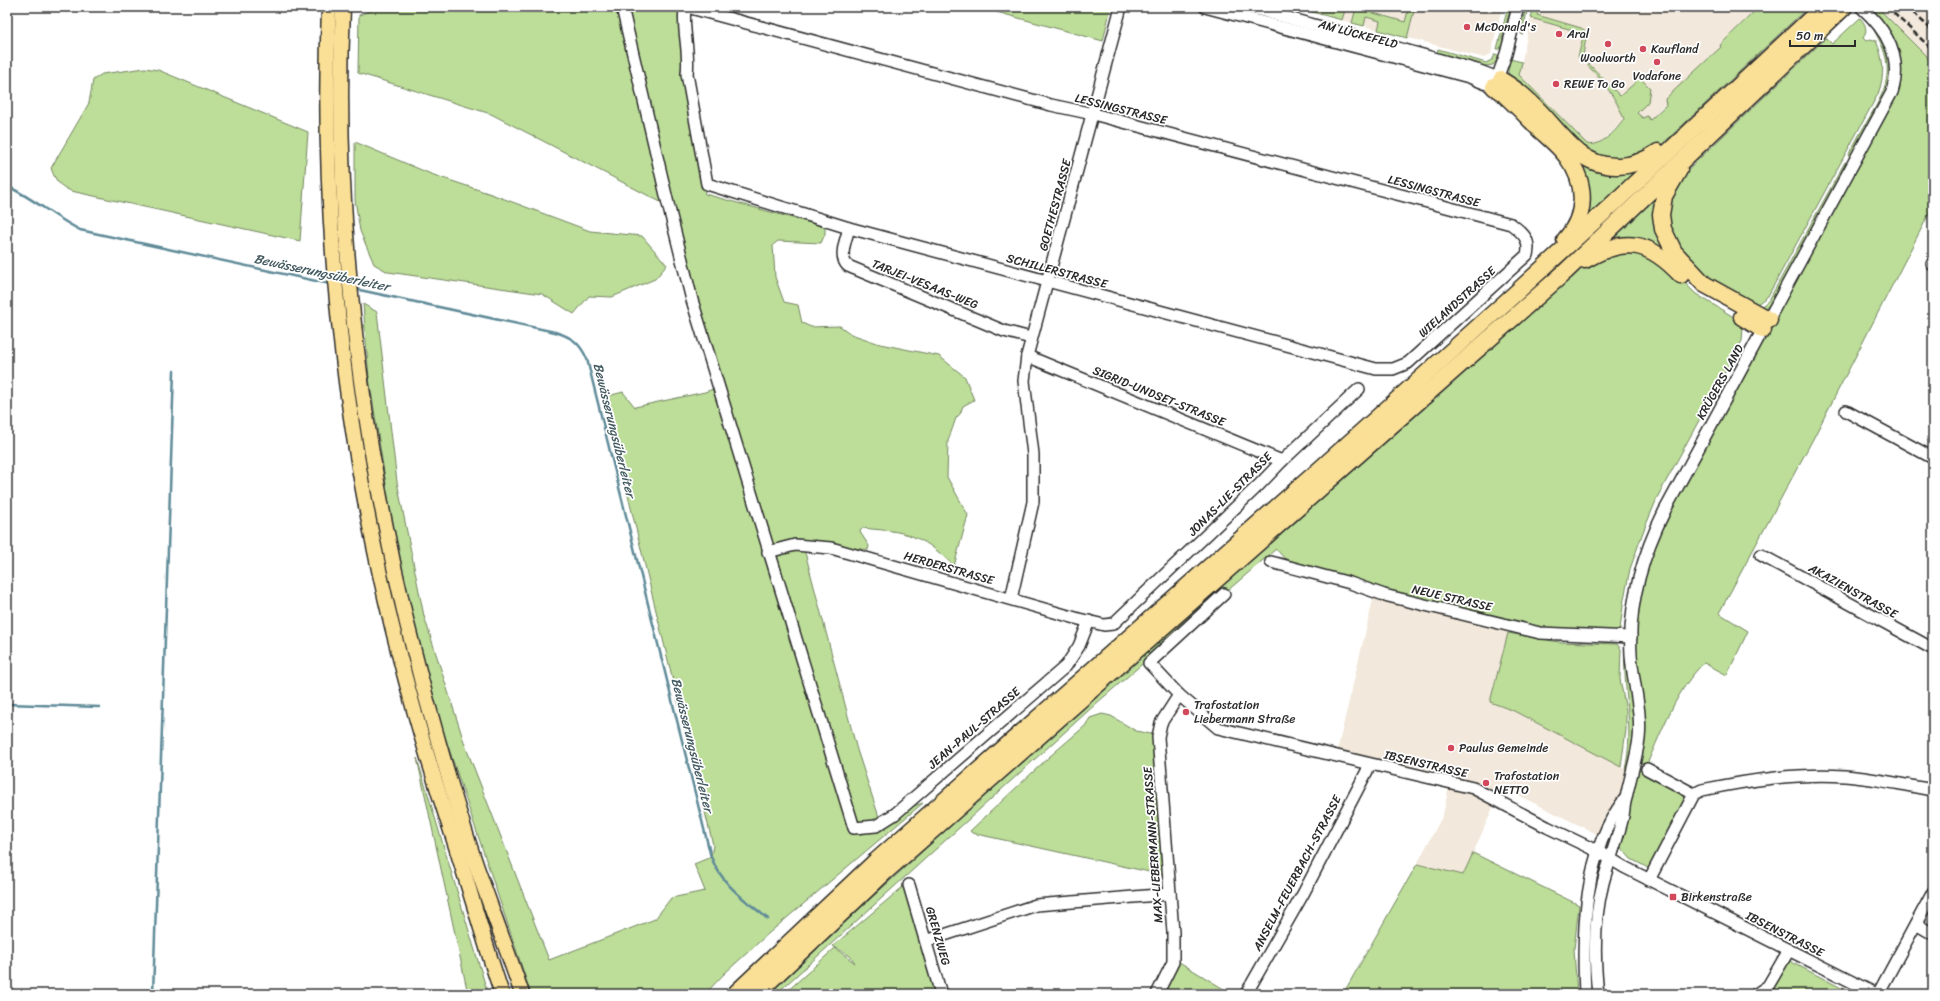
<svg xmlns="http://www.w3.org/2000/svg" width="1940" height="1001" font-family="Sriracha,sans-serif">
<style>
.built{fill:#f2e8db}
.green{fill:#bcde98;stroke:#748462}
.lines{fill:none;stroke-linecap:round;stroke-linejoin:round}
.stream{stroke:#5e8a98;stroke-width:2.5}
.minor-casing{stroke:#2b2b2b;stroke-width:14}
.major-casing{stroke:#2b2b2b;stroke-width:17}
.highway-casing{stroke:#2b2b2b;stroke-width:19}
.minor{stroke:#fff;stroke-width:11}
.major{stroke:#fadf96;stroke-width:14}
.highway{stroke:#fadf96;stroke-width:16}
.rail{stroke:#2b2b2b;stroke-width:2.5;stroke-dasharray:6 3;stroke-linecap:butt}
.poi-dot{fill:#d1495b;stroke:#fff;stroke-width:1.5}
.labels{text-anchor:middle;stroke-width:3.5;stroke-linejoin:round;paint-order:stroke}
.poi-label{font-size:12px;fill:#2b2b2b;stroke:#fff;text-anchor:start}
.street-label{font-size:12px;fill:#2b2b2b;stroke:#fff}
.water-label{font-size:13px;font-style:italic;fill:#445a61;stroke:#fff}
</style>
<rect width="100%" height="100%" fill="#fff"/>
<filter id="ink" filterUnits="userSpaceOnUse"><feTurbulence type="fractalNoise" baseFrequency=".025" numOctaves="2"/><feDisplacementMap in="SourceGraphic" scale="8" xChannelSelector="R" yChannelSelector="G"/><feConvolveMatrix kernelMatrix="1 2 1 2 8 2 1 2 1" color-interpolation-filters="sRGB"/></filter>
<g filter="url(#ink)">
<!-- built -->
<g class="built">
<path d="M 1293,7 L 1502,7 L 1491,54 L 1484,58 Z"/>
<path d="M 1533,7 L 1759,7 L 1720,44 L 1722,47 L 1650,120 L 1643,119 L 1635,110 L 1601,142 L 1591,145 L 1587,144 L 1519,75 Z"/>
<path d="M 1877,7 L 1933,7 L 1933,63 Z"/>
<path d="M 1376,587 L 1511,621 L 1490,702 L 1514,711 L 1638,776 L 1619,845 L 1502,787 L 1463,876 L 1417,864 L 1443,815 L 1450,780 L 1336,756 Z"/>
</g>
<!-- green -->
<g class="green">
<path d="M 380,7 L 681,7 L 693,73 L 688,78 L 705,194 L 825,227 L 825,234 L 821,243 L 778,241 L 773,245 L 775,277 L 784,302 L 798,305 L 802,323 L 811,327 L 840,326 L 851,334 L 880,344 L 939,356 L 965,377 L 974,400 L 963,406 L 960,414 L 956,418 L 948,441 L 947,477 L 968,515 L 954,566 C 942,555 930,543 914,537 C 899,530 878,530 862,528 L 860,532 L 869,546 L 868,550 L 802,541 L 857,750 L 879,817 L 923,803 L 769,933 L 725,973 L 705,994 L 531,994 L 439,719 L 413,619 L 391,516 L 369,378 L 363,304 L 377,312 L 397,482 L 424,616 L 465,745 L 549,960 L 655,919 L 671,898 L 705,891 L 694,864 L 711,857 L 713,845 L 604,397 L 623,392 L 635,407 L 705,392 L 721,386 L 674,209 L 491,114 L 358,73 L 359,15 Z"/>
<path d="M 978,7 L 1111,7 L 1103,41 Z"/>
<path d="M 1293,7 L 1346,7 L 1342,20 Z"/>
<path d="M 1409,7 L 1415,7 L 1407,38 L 1378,30 L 1380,21 L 1366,17 L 1364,26 L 1352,23 L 1356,8 L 1405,22 Z"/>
<path d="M 1508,7 L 1511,7 L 1502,39 L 1504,41 L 1501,49 L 1497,49 Z"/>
<path d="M 1526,7 L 1528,7 L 1522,35 L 1520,31 Z"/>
<path d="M 1759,7 L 1808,7 L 1669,138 L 1649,155 L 1633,162 L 1591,157 L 1509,78 L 1508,71 L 1510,59 L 1522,62 L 1519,75 L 1587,144 C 1600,148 1617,130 1624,119 C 1616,98 1604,82 1588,66 L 1589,64 L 1620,96 L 1636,82 L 1634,80 L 1638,76 L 1650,88 L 1648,102 L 1637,113 L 1643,118 L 1647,116 L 1650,120 L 1666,105 L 1665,99 L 1721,47 L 1720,45 Z"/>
<path d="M 1870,7 L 1877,7 L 1933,63 L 1933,206 L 1813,439 L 1719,613 L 1748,631 L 1727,675 L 1704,663 C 1677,688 1662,731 1647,764 L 1640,763 L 1643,747 C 1639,702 1632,655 1638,609 C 1641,583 1650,558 1659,532 L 1897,92 C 1906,54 1896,34 1868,8 Z"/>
<path d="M 1533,10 L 1538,11 L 1537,15 L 1581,28 L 1587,32 L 1582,61 L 1578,57 L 1583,37 L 1579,32 L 1531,18 Z"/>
<path d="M 1860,18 C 1866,24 1868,31 1863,38 L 1866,41 L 1871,39 L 1876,41 C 1884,59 1885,75 1878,94 L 1768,296 L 1756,305 L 1726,293 L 1689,264 L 1666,222 L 1672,195 L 1681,176 L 1826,38 L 1832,44 Z"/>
<path d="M 1871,23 C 1912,73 1878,109 1853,156 L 1849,157 C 1848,152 1855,144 1857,139 C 1883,92 1903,75 1870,24 Z"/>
<path d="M 1438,49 L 1486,63 L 1493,59 L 1495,54 L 1500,56 L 1493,65 L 1486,66 L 1437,53 Z"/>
<path d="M 145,68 L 158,70 L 308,132 L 300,241 L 71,191 C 59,186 55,180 51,168 L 89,103 L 93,80 L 102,74 Z"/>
<path d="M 355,142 L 431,174 L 491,194 L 590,231 L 642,236 L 667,265 L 655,279 L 612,297 L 589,296 L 574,314 L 542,294 L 388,272 L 374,264 L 360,231 L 355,200 Z"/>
<path d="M 1566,147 L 1641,167 L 1580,225 L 1587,197 Z"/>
<path d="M 1845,162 L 1848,164 L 1773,303 L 1764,309 L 1758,309 L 1769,300 Z"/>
<path d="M 1661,190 L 1670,258 L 1605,245 Z"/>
<path d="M 1625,248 L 1665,264 L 1696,294 L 1745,324 L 1743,328 L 1742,341 L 1658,496 L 1643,532 L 1630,569 L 1624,599 L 1620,629 L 1614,631 L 1541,628 L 1376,587 L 1285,559 L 1276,549 L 1098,702 L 776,994 L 768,994 C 1031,745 1311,514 1579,270 L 1590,261 Z"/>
<path d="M 1508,633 L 1559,642 L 1617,644 L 1621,649 L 1620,679 L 1626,710 L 1626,730 L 1621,767 L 1514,711 L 1490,702 Z"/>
<path d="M 1625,645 L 1634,712 L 1635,737 L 1629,771 L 1625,769 C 1635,727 1622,687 1625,645 Z"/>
<path d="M 1102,714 L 1111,716 L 1136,731 L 1156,735 L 1163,875 L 972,833 L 970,831 L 1049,757 L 1085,726 L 1090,718 Z"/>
<path d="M 417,758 L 488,994 L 468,994 Z"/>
<path d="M 1639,769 L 1688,793 L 1689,796 L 1650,869 L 1631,859 L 1619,845 Z"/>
<path d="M 1473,853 L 1579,905 L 1574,949 L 1577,994 L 1343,994 L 1417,864 L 1463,875 Z"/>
<path d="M 911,880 L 909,885 L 941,994 L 784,994 L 835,948 L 855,963 L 850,956 L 833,946 Z"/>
<path d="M 1784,958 L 1853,994 L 1784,994 L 1768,986 Z"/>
<path d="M 1176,960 L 1232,994 L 1159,994 Z"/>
</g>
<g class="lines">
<!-- stream -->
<g class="stream">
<path d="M 7,186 C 33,198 54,217 80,230 L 330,284"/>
<path d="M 7,208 L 8,209"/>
<path d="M 355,289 L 555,332 C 572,337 580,343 587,359 L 711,857 C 723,886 744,899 768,919"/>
<path d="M 7,704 L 100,707"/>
<path d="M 153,994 L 174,371"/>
</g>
<defs>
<g id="minor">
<path d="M 622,7 L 669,208 L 692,300 L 854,828 L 876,826 L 895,814 L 1066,666 L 1079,646 L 1089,621"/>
<path d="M 685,7 C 682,31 690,49 687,74 L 707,184 L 849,228 L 1376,369 L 1393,369 L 1408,363 L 1527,255 C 1531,240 1523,233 1511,224 L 1093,114 L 1051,105 L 687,7"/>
<path d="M 1205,7 L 1469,77 L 1494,87 L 1506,54 L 1518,7"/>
<path d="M 1249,7 L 1477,70 L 1498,78"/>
<path d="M 849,228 C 846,240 838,257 848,266 L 1004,331 L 1031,338"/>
<path d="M 1932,264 L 1933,265"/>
<path d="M 1027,356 L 1282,461"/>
<path d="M 1846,411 L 1933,458"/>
<path d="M 768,552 L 795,545 L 831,548 L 1079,619 L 1104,625 L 1113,624 L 1259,485 L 1282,461 L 1359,389"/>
<path d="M 1761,555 L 1933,649"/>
<path d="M 1271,562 L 1350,583 L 1384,595 L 1540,633 L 1631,637"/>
<path d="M 1224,594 L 1149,663 L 1179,695 L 1218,728 L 1473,788 L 1547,827 L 1599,852 L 1624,867 L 1876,994"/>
<path d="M 1011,599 L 1033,502 L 1033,454 L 1024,381 L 1027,356 L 1121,7"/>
<path d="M 1647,769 L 1694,794"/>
<path d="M 1649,880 L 1694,794 L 1702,790 C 1750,780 1797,773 1845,776 C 1874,778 1904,785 1933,790"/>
<path d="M 909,885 L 941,994"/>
<path d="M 1916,924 L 1933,934"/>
<path d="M 926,941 L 1036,905 L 1170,894"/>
<path d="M 1157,994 L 1173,962 L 1173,932 L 1158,737 L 1161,723 L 1179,695"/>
<path d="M 1246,994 L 1303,894 L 1367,771 L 1369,764"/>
<path d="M 1585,994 C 1582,931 1584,852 1624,800"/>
<path d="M 1598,994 C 1594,958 1594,918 1603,883 C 1609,860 1618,839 1623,816 C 1624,810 1624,804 1626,798 C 1630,778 1636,760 1639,739 C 1642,711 1633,683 1631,655 C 1628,603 1642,556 1665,510 L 1892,92 C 1903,57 1887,30 1861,7"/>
<path d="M 1756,994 L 1768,986 L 1789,950"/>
<path d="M 1878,994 L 1933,892"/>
</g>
<g id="major">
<path d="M 329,7 C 322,187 337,370 374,546 C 394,644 421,740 452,834 C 469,887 484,941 502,994"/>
<path d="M 343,7 C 332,255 370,506 439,744 C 452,789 465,835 481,879 C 495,918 509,955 522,994"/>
</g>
<g id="highway">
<path d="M 1501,80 C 1511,86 1521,93 1530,102 C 1547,117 1561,138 1579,153 C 1604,172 1633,169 1658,152"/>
<path d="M 1494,87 L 1504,94 C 1517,106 1529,118 1541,131 C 1550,139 1560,147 1567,157 C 1587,183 1587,216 1565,240"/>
<path d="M 1679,170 L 1664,196 L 1661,215 L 1663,229 L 1674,252 L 1704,284 L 1769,320"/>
<path d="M 1585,260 C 1625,236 1649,241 1681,275"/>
<path d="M 1742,317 L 1763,330"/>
<path d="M 735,994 L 876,861 L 1318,471 L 1518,291 L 1614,203 L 1823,7"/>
<path d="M 756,994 L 885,872 L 1565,272 L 1844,7"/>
</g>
</defs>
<!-- minor casing -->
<use href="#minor" class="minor-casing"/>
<!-- major casing -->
<use href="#major" class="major-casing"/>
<!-- highway casing -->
<use href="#highway" class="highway-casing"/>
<!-- minor -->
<use href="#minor" class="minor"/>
<!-- major -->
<use href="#major" class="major"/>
<!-- highway -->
<use href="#highway" class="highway"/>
<!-- rail -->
<g class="rail">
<path d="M 1887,7 L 1933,50"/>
<path d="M 1907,7 L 1933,31"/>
</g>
</g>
</g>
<!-- markers -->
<g class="poi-dot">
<circle cx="1467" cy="27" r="4"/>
<circle cx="1559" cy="34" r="4"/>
<circle cx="1608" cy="44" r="4"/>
<circle cx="1643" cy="49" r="4"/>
<circle cx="1657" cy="62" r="4"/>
<circle cx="1556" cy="84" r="4"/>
<circle cx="1186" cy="712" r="4"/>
<circle cx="1451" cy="748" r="4"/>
<circle cx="1486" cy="783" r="4"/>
<rect x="1669" y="893" width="8" height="8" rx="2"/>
</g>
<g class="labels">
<!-- poi labels -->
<g class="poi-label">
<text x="1475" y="31">McDonald's</text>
<text x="1567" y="38">Aral</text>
<text x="1651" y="53">Kaufland</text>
<text x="1608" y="62" text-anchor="middle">Woolworth</text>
<text x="1657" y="80" text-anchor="middle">Vodafone</text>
<text x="1564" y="88">REWE To Go</text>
<text x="1194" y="709">Trafostation<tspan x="1194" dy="14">Liebermann Straße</tspan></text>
<text x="1459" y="752">Paulus Gemeinde</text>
<text x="1494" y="780">Trafostation<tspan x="1494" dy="14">NETTO</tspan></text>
<text x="1681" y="901">Birkenstraße</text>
</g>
<!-- street labels -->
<g class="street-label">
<text transform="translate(1358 34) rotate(15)" y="4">AM LÜCKEFELD</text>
<text transform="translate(1121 109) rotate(14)" y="4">LESSINGSTRASSE</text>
<text transform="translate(1434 191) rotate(15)" y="4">LESSINGSTRASSE</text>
<text transform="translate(1055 205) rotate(-75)" y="4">GOETHESTRASSE</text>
<text transform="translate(1057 271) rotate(15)" y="4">SCHILLERSTRASSE</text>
<text transform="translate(925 284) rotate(22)" y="4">TARJEI-VESAAS-WEG</text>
<text transform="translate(1457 302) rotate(-42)" y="4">WIELANDSTRASSE</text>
<text transform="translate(1720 382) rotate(-61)" y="4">KRÜGERS LAND</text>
<text transform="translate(1159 396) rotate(22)" y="4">SIGRID-UNDSET-STRASSE</text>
<text transform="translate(1230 494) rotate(-45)" y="4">JONAS-LIE-STRASSE</text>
<text transform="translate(949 568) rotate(16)" y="4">HERDERSTRASSE</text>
<text transform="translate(1853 591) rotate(29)" y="4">AKAZIENSTRASSE</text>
<text transform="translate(1452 598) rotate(13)" y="4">NEUE STRASSE</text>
<text transform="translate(974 728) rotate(-41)" y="4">JEAN-PAUL-STRASSE</text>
<text transform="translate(1426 764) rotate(13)" y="4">IBSENSTRASSE</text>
<text transform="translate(1153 845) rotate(-94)" y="4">MAX-LIEBERMANN-STRASSE</text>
<text transform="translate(1297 873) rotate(-62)" y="4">ANSELM-FEUERBACH-STRASSE</text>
<text transform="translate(1785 934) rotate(27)" y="4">IBSENSTRASSE</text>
<text transform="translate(938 936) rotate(74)" y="4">GRENZWEG</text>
</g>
<!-- water labels -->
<g class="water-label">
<text transform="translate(322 272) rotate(12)" y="5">Bewässerungsüberleiter</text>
<text transform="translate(615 430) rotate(76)" y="5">Bewässerungsüberleiter</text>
<text transform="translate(693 745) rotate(76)" y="5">Bewässerungsüberleiter</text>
</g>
</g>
<!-- margin -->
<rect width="1940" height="1001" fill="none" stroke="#fff" stroke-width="24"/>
<rect x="12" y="12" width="1916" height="977" fill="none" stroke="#2b2b2b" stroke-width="1.5" filter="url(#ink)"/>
<!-- scale -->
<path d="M1790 40v6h65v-6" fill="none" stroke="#2b2b2b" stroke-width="2"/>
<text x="1796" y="40" font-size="12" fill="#2b2b2b" stroke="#ffffff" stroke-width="3" paint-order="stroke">50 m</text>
</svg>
